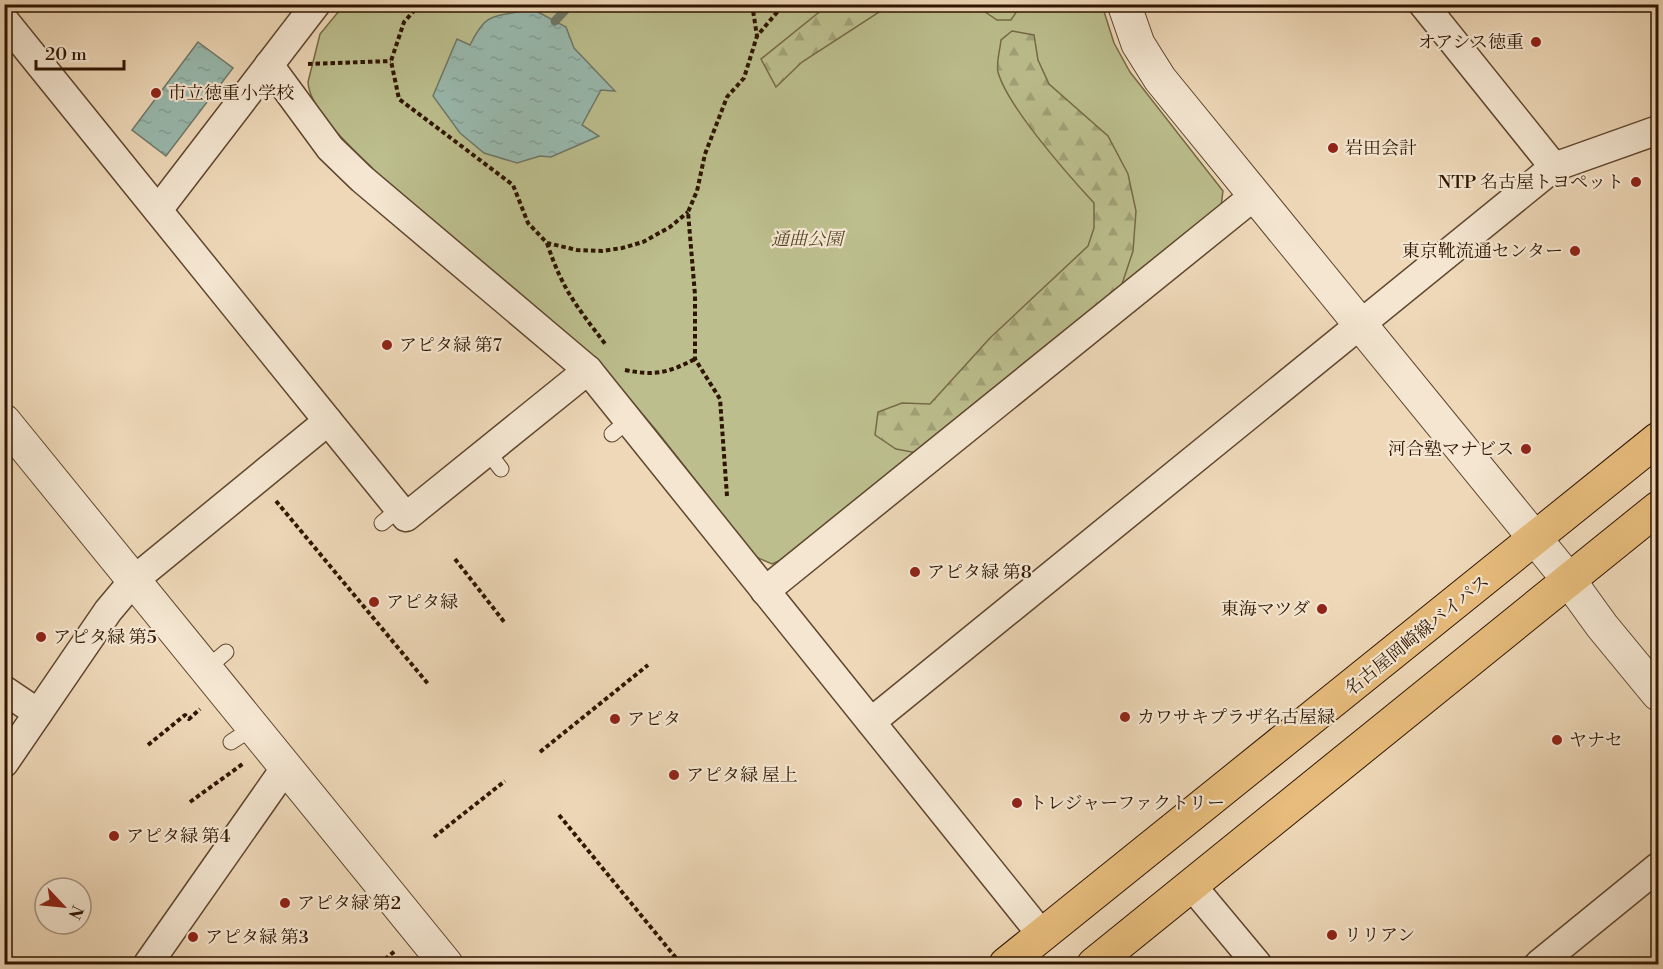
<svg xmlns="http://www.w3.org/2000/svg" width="1663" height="969" font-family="'Libre Bodoni','Noto Serif JP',serif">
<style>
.green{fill:#bcbe8d;stroke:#766a46;stroke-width:1.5}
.forest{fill:url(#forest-firs);stroke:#766a46;stroke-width:1.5}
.water{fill:url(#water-ripples);stroke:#6f7869;stroke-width:1.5}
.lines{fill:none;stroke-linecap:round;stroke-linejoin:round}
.stream{stroke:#6f7869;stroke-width:9}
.service-casing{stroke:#5f462e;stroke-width:17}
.minor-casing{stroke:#5f462e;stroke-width:31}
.tertiary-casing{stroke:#5f462e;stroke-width:35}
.primary-casing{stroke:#2f1500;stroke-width:35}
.path{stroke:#2f1500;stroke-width:4;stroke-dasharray:4.5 3;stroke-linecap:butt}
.service{stroke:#f4e6d1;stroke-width:15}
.minor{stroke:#f4e6d1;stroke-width:28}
.tertiary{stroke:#f4e6d1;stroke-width:33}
.primary{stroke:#e7bc7c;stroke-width:33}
.poi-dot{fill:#8f2418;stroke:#f4e6d1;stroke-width:2}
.labels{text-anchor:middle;stroke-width:4.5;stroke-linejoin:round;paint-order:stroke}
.poi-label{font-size:18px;fill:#2f1500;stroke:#f4e6d1;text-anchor:start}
.park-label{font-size:18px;font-style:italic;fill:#59482a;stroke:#f4e6d1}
.street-label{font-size:18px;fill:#2f1500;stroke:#f4e6d1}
</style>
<defs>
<pattern id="forest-firs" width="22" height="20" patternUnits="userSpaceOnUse" patternTransform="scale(1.5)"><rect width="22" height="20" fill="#bcbe8d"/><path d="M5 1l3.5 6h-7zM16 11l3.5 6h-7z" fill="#a2a278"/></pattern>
<pattern id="water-ripples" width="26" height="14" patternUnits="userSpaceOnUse" patternTransform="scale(1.5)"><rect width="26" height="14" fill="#99baaf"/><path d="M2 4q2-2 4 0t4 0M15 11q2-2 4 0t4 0" fill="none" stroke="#849f95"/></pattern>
</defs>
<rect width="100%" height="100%" fill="#eed8b8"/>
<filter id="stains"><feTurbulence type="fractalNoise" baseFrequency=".00333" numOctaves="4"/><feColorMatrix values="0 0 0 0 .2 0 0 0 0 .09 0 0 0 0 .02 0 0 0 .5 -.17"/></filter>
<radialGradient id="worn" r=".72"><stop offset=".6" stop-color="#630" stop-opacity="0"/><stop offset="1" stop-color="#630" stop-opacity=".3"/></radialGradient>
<!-- green -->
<path class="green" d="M 344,5 L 1102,5 L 1114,43 L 1130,72 L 1223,191 L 1221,206 L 790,556 L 772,564 L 756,557 L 656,430 L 595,358 L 374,170 C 355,151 309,110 308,82 L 320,34 Z"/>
<!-- forest -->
<g class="forest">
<path d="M 828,5 L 890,5 L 802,62 L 776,87 L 761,59 Z"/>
<path d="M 975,5 L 1020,4 L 1021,5 L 1011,20 L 997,20 Z"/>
<path d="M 1012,31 L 1034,35 L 1038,60 L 1049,84 L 1108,136 L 1128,174 L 1136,211 L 1133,251 L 1121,287 L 917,453 L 896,449 L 875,435 L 878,412 L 902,403 L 930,404 L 990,338 L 1088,246 L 1094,228 L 1094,203 C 1069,176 1007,106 998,72 C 996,63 1000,50 1001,40 Z"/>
</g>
<!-- water -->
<g class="water">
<path d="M 523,4 L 540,5 L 538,12 L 566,27 L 574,48 L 615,91 L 601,90 L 582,125 L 599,136 L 551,157 L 540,156 L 517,163 L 484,153 L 460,133 L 433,96 L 457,39 L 470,45 C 484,17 488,17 518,12 Z"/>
<path d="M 198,42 L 233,68 L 166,156 L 132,130 Z"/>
</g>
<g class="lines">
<!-- stream -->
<path class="stream" d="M 555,21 L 571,4"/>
<defs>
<g id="service">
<path d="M 612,434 L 630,419"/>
<path d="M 488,452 L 501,469"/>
<path d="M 382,523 L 399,509"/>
<path d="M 206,669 L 226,652"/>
<path d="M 231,742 L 254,727"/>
</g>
<g id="minor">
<path d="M 1423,4 L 1554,167"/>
<path d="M 4,20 L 328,421"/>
<path d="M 269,65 L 330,148 L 362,179 L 588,370"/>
<path d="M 158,210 L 316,4"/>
<path d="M 765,591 L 1254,196"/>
<path d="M 4,690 L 38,713"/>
<path d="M 871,722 L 1554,167 L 1658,130"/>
<path d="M 4,763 L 108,611 L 134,580 L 328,421 L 406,517 L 588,370 L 1042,935"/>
<path d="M 1192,886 L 1257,964"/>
<path d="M 148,964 L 286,767"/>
<path d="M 1539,964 L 1658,867"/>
</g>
<g id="tertiary">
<path d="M 1124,4 L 1138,44 L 1160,79 L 1568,579 L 1602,626 L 1658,694"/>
<path d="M 4,421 L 446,964"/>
</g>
<g id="primary">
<path d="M 1006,964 L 1658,439"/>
<path d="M 1094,964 L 1658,508"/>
</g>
</defs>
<!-- service casing -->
<use href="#service" class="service-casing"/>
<!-- minor casing -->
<use href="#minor" class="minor-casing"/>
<!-- tertiary casing -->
<use href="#tertiary" class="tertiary-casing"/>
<!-- primary casing -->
<use href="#primary" class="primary-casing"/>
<!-- path -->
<g class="path">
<path d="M 420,4 L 404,22 L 391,61 L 399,99 L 513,185 L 528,223 L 547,243 L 577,250 L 602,251 L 622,248 L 643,242 L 670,227 L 688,212"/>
<path d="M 752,4 L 757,36"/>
<path d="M 308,64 L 391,61"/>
<path d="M 547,243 C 562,289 577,307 606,345"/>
<path d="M 625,370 C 655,376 668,373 695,359"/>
<path d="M 727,496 L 720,399 L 695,359 L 695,295 L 688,212 L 697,191 L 705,154 L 727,97 L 744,78 L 757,36 L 784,4"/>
<path d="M 276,501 L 429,685"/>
<path d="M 455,559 L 505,623"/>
<path d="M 148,745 L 185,715 L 189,719 L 200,709"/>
<path d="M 540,752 L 648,665"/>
<path d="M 190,802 L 244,763"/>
<path d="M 559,815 L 681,964"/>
<path d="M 434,837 L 505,781"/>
<path d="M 379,964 L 395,951"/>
</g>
<!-- service -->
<use href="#service" class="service"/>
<!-- minor -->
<use href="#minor" class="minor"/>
<!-- tertiary -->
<use href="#tertiary" class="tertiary"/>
<!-- primary -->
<use href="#primary" class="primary"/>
</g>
<!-- markers -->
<g class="poi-dot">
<circle cx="1536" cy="42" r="6"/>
<circle cx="156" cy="93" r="6"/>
<circle cx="1333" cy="148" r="6"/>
<circle cx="1636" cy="182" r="6"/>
<circle cx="1575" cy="251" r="6"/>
<circle cx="387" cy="345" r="6"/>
<circle cx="1526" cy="449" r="6"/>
<circle cx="915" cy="572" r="6"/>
<circle cx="374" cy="602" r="6"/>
<circle cx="1322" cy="609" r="6"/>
<circle cx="41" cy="637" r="6"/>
<circle cx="1125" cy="717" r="6"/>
<circle cx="615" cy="719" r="6"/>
<circle cx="1557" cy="740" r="6"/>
<circle cx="674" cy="775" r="6"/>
<circle cx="1017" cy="803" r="6"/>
<circle cx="114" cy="836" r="6"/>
<circle cx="285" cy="903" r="6"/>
<circle cx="1332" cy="935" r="6"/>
<circle cx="193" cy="937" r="6"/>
</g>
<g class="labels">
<!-- poi labels -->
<g class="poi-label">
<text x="1524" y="48" text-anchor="end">オアシス徳重</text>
<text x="168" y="99">市立徳重小学校</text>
<text x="1345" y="154">岩田会計</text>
<text x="1624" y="188" text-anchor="end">NTP 名古屋トヨペット</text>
<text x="1563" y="257" text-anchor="end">東京靴流通センター</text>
<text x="399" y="351">アピタ緑 第7</text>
<text x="1514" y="455" text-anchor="end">河合塾マナビス</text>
<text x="927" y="578">アピタ緑 第8</text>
<text x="386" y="608">アピタ緑</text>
<text x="1310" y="615" text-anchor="end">東海マツダ</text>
<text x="53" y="643">アピタ緑 第5</text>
<text x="1137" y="723">カワサキプラザ名古屋緑</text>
<text x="627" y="725">アピタ</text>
<text x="1569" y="746">ヤナセ</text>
<text x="686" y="781">アピタ緑 屋上</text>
<text x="1029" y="809">トレジャーファクトリー</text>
<text x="126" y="842">アピタ緑 第4</text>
<text x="297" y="909">アピタ緑 第2</text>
<text x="1344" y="941">リリアン</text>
<text x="205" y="943">アピタ緑 第3</text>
</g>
<!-- park labels -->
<g class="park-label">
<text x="807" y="245">通曲公園</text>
</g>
<!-- street labels -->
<g class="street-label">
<text transform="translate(1417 635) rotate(-39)" y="6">名古屋岡崎線バイパス</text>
</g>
</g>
<!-- margin -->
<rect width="1663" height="969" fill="none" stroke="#eed8b8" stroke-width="24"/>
<rect x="6" y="6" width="1651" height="957" fill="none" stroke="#2f1500" stroke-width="3"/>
<rect x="12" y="12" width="1639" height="945" fill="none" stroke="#2f1500" stroke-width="1.5"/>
<!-- north arrow -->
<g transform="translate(63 906) rotate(116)"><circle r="28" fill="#f4e6d1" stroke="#a5927d" stroke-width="1.5"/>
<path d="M0-4.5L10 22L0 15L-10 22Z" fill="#8f2418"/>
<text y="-9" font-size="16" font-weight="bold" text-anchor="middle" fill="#2f1500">N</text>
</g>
<!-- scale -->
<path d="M36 60v9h88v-9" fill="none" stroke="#2f1500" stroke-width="3"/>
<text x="45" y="60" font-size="18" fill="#2f1500" stroke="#f4e6d1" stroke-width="4.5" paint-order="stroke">20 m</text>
<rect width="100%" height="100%" filter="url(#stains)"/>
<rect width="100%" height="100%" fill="url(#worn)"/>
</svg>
